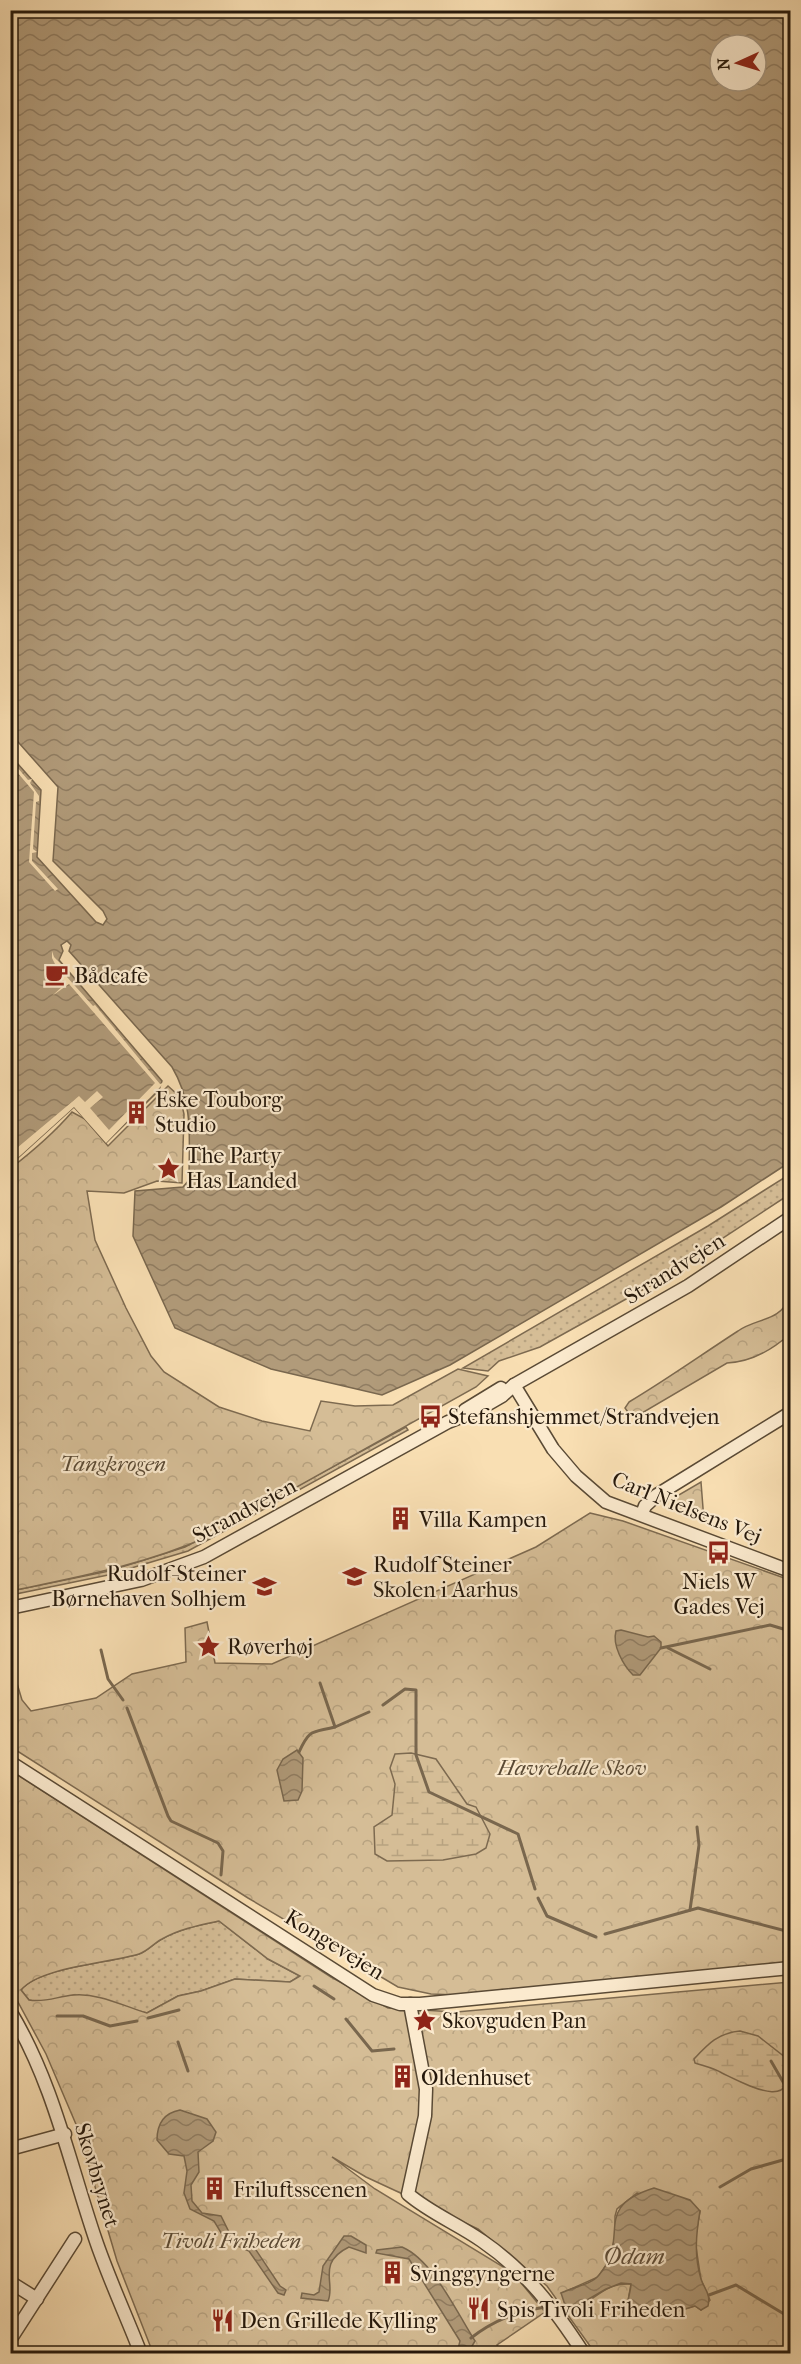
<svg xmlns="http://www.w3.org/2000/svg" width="801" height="2364" font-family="'IM FELL French Canon',serif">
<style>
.grass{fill:url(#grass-dots);stroke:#7d6a50;stroke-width:1.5}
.forest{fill:url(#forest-crowns);stroke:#7d6a50;stroke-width:1.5;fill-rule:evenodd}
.wetland{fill:url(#wetland-marsh);stroke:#7d6a50;stroke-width:1.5}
.water{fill:url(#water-waves);stroke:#79674e;stroke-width:1.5;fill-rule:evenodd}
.pier{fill:#f9dfb3}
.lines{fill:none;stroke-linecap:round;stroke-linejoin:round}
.stream{stroke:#79674e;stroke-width:3}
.minor-casing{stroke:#5a4a35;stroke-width:15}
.minor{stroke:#fbeace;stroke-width:12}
.labels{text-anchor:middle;stroke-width:4.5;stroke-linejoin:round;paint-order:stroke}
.poi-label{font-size:22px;fill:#25180b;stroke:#fbeace;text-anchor:start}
.street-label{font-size:22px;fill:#25180b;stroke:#fbeace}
.park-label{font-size:22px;font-style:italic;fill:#5a4a35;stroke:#fbeace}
.water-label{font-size:24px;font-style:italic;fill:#5d4c37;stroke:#fbeace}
</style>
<defs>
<pattern id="grass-dots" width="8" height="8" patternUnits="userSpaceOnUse" patternTransform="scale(1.5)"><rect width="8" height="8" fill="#d5bd96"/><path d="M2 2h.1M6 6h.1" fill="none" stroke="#b7a280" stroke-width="1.8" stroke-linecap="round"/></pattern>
<pattern id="forest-crowns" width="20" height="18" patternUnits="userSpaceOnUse" patternTransform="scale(1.5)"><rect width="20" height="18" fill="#d5bd96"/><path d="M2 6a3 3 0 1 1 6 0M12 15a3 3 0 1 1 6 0" fill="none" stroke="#b7a280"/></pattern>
<pattern id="wetland-marsh" width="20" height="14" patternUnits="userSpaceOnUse" patternTransform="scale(1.5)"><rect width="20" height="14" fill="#d5bd96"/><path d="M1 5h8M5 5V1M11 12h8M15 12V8" fill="none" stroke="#b7a280"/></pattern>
<pattern id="water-waves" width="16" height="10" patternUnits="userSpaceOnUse" patternTransform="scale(1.5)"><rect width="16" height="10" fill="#b19b7a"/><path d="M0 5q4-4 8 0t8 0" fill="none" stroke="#907d62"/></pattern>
</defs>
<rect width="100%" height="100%" fill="#f9dfb3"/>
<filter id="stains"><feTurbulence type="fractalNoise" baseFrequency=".00333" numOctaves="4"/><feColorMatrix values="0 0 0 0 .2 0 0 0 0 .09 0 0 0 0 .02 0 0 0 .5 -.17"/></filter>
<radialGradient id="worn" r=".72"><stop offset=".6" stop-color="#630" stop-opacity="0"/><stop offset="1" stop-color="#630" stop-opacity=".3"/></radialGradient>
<!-- grass -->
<g class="grass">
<path d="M 790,1174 L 790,1194 L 653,1284 L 540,1347 L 499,1361 L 488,1371 L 463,1368 L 708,1226 Z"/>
<path d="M 406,1427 L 408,1430 L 188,1551 L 108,1575 L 11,1595 L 11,1591 L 109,1571 L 185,1547 Z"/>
<path d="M 219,1921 L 268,1959 L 300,1976 L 290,1982 L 235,1979 L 201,1991 L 178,1996 L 147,2013 L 74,1995 L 42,2003 L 29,2000 L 21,1990 C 40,1967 110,1963 139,1954 C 148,1951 154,1943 162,1939 C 179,1929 200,1925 219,1921 Z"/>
</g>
<!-- forest -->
<g class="forest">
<path d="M 168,1086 L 180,1097 L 184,1114 L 182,1183 L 157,1181 L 124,1193 L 87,1191 L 95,1240 L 126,1308 L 151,1356 L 164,1372 L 219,1407 L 262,1421 L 310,1431 L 321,1401 L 355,1406 L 393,1405 L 458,1369 L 488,1376 L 476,1387 L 207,1537 C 144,1565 78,1577 11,1591 L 11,1168 C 33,1151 53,1134 72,1112 L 85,1119 L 108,1146 Z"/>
<path d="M 790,1297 L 790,1334 C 772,1350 752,1362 727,1363 L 637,1416 L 630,1415 L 625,1408 L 629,1402 C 666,1380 701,1355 738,1331 C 756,1318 780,1322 790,1297 Z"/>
<path d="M 701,1482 L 704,1521 L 680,1512 L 674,1501 L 677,1496 Z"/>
<path d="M 590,1513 L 623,1521 L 790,1580 L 790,1963 L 457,1995 L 431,1994 L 398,1987 L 248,1898 L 11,1747 L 11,1680 L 16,1680 L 22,1700 L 31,1711 L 96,1698 L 132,1674 L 186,1662 L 185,1628 L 207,1622 L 215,1663 L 272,1664 L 536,1547 Z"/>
<path d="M 10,1770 L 331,1977 L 388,2008 L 456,2012 L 790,1982 L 790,2353 L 595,2353 L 547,2286 L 478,2229 L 366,2177 L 332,2157 L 375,2189 L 513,2273 L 545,2312 L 497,2345 L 502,2353 L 153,2353 L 117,2261 L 78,2129 L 46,2054 L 11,1989 ZM 219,1921 L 268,1959 L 300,1976 L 290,1982 L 235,1979 L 201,1991 L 178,1996 L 147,2013 C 123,2006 99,1993 74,1995 C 58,1996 46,2003 29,2000 L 21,1990 C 40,1967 110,1963 139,1954 C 148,1951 154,1943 162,1939 C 179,1929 200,1925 219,1921 ZM 637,2193 L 700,2211 L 695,2240 L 701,2280 L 710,2300 L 701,2310 L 695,2306 L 659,2316 L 631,2310 L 628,2301 L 631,2284 C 615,2283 605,2289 593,2298 L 562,2293 L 598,2277 L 607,2264 L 615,2238 L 615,2216 L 617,2209 Z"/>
</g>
<!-- wetland -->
<g class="wetland">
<path d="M 411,1753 L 436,1759 L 467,1804 L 476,1807 L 490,1834 L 486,1848 L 476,1854 L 443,1860 L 387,1861 L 375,1854 L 374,1827 L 392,1815 L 395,1784 L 390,1768 L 395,1754 Z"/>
<path d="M 740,2031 L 758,2036 L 786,2058 C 800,2115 747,2085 722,2073 C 714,2068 704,2066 695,2063 L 694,2059 C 708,2044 718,2033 740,2031 Z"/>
</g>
<!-- water -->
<g class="water">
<path d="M 11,11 L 790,11 L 790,1162 L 721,1207 L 450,1365 L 382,1395 L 271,1369 L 175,1328 L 133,1236 L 135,1191 L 183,1187 L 189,1180 C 189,1139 194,1104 172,1067 L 69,951 L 71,945 L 67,941 L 61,945 L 63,951 L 59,960 L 162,1081 L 159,1090 L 106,1143 L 74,1107 L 11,1164 L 10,755 L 41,790 L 37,857 L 96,922 L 103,925 L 107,919 L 103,911 L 53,861 L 58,787 L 11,734 ZM 720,45 L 756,45 L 756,81 L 720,81 Z"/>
<path d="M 621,1630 L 648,1637 L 654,1636 L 661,1642 L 661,1648 L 640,1675 L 633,1675 C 623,1665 612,1645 616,1631 Z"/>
<path d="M 297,1750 L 303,1758 L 302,1791 L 298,1800 L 284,1801 L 277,1770 L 283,1759 Z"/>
<path d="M 180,2110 L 207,2119 L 216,2132 L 213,2141 L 198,2152 L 199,2172 L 191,2185 L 192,2201 L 202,2213 L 221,2216 L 232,2238 L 252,2244 L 280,2286 L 286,2290 L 284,2295 L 278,2293 L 249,2251 L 226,2241 L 214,2221 L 190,2209 L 184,2193 L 187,2171 L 184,2156 L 169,2154 L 157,2140 C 157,2124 164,2113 180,2110 Z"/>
<path d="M 654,2188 L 690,2200 L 700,2211 C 696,2234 694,2256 701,2279 C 704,2289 711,2293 708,2306 L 701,2310 L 695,2306 C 680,2310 631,2329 628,2303 C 628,2297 631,2290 631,2284 L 621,2283 L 606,2289 L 575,2307 L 565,2305 L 561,2293 C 573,2287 591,2285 599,2275 C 632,2236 590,2208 654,2188 Z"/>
<path d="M 344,2236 L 351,2236 L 366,2245 L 366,2253 L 349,2247 C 316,2263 336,2284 328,2301 L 301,2298 L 302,2293 L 314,2295 L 319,2292 L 323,2266 Z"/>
<path d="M 402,2247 C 433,2260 457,2313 475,2341 L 468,2353 L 457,2353 L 460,2341 L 409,2259 L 376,2253 L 377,2250 Z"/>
</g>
<!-- pier -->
<g class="pier">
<path d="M 11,760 L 28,780 L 32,779 L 30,783 L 39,796 L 39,801 L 36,802 L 33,849 L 37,852 L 32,853 L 32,861 L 58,889 L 55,891 L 29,862 L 34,792 L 11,765 Z"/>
<path d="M 52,951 L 54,957 L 68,971 L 67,977 L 93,1006 L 95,1005 L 160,1084 L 165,1082 L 106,1143 L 74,1107 L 11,1164 L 11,1153 L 79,1096 L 85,1102 L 97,1091 L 103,1097 L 90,1108 L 109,1130 L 155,1083 L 69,984 L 52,996 L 65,984 L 52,958 Z"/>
</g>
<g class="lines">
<!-- stream -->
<g class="stream">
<path d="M 661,1648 L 770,1625 L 790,1631"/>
<path d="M 668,1648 L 710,1669"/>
<path d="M 101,1650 L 108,1679 L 123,1700"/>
<path d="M 320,1683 L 335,1727 L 369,1712"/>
<path d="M 383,1705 L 405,1689 L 416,1690 L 416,1755 L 429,1792 L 518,1834 L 535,1889"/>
<path d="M 127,1708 L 168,1816 L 171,1821 L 218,1843 L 223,1851 L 221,1875"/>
<path d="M 299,1752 C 310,1728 312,1733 335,1727"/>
<path d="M 538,1898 L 547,1916 L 596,1937"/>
<path d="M 690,1910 L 699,1845 L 697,1827"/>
<path d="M 605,1934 L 698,1908 L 790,1932"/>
<path d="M 314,1986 L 334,1999"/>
<path d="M 57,2016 L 83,2016 L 110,2026 L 137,2021"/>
<path d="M 148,2018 L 179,2010"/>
<path d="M 346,2019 L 372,2051 L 394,2049"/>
<path d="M 178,2042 L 188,2071"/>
<path d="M 771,2061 L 790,2094"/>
<path d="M 720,2187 L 751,2169 L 790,2158"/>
<path d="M 709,2295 L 736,2285 L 789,2317"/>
<path d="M 786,2315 L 790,2333"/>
<path d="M 471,2338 C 494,2320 516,2312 545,2307"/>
</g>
<defs>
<g id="minor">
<path d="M 514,1385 L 553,1449 L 576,1476 L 606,1502 L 790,1571"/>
<path d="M 465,1410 L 501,1388"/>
<path d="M 642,1514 L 645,1506 L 657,1495 L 790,1413"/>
<path d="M 10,1608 L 141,1580 L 204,1557 L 448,1422 L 476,1411 L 502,1396 L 514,1385 L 688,1286 L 790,1218"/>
<path d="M 10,1762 L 373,1995 L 400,2004 L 420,2004 L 790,1968"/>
<path d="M 410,2004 L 426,2089 L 425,2116 L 408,2194 C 430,2213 458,2224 482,2241 C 526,2271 555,2309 584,2354"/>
<path d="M 10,2011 C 53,2082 69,2161 95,2238 C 108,2277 126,2315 141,2354"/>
<path d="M 10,2149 L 65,2134"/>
<path d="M 10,2282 L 37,2299"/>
<path d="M 10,2340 L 75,2239"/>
</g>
</defs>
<!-- minor casing -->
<use href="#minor" class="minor-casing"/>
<!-- minor -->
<use href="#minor" class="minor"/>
</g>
<!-- icons -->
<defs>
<symbol id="cafe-bare" viewBox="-9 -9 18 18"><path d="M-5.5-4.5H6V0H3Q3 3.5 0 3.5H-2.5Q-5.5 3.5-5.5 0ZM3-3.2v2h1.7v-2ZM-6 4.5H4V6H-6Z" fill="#8f2418" stroke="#fbeace" stroke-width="2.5" paint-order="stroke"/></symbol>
<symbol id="building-bare" viewBox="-9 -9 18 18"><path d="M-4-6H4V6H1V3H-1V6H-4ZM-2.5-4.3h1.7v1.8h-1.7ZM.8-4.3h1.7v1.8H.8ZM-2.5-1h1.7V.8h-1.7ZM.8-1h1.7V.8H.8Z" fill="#8f2418" stroke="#fbeace" stroke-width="2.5" paint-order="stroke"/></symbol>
<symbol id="sight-bare" viewBox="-9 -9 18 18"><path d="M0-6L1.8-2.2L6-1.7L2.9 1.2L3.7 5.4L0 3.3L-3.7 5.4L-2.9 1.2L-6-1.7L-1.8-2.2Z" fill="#8f2418" stroke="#fbeace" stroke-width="2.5" paint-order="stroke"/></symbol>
<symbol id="bus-bare" viewBox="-9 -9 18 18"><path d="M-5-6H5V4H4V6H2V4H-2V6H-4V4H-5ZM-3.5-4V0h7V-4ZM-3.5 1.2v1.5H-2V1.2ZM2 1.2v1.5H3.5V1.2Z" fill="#8f2418" stroke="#fbeace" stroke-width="2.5" paint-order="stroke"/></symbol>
<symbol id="school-bare" viewBox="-9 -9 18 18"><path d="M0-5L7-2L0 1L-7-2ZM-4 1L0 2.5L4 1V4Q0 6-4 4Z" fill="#8f2418" stroke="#fbeace" stroke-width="2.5" paint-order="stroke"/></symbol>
<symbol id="restaurant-bare" viewBox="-9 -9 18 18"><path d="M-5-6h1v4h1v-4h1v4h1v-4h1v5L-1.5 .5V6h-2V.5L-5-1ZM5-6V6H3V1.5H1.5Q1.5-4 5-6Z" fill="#8f2418" stroke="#fbeace" stroke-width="2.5" paint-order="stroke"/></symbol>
</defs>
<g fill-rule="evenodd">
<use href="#cafe-bare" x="40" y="958" width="33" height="33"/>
<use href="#building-bare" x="120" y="1096" width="33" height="33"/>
<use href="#sight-bare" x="152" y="1152" width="33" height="33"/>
<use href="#bus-bare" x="414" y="1400" width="33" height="33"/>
<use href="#building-bare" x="384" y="1502" width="33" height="33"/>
<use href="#bus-bare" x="702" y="1536" width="33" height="33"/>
<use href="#school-bare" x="338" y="1560" width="33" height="33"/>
<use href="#school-bare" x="248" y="1570" width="33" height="33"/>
<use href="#sight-bare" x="192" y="1630" width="33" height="33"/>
<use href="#sight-bare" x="408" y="2004" width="33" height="33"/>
<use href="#building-bare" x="386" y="2060" width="33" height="33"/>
<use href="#building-bare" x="198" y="2172" width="33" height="33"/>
<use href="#building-bare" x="376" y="2256" width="33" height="33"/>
<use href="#restaurant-bare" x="462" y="2292" width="33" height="33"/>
<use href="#restaurant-bare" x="206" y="2304" width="33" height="33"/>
</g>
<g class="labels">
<!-- poi labels -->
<g class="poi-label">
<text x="74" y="983">Bådcafe</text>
<text x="155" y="1107">Eske Touborg<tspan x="155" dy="25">Studio</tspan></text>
<text x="186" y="1163">The Party<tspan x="186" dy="25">Has Landed</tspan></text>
<text x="448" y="1424">Stefanshjemmet/Strandvejen</text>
<text x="419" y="1527">Villa Kampen</text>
<text x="373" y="1572">Rudolf Steiner<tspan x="373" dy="25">Skolen i Aarhus</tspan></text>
<text x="246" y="1581" text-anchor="end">Rudolf-Steiner<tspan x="246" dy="25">Børnehaven Solhjem</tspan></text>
<text x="719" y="1589" text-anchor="middle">Niels W<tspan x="719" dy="25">Gades Vej</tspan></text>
<text x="227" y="1654">Røverhøj</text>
<text x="442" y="2028">Skovguden Pan</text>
<text x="421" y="2085">Oldenhuset</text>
<text x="233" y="2197">Friluftsscenen</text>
<text x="410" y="2281">Svinggyngerne</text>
<text x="497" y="2317">Spis Tivoli Friheden</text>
<text x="240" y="2328">Den Grillede Kylling</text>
</g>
<!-- street labels -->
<g class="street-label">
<text transform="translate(674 1268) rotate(-32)" y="8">Strandvejen</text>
<text transform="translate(687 1507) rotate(22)" y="8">Carl Nielsens Vej</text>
<text transform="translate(244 1510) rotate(-28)" y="8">Strandvejen</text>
<text transform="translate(335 1944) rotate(32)" y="8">Kongevejen</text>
<text transform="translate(98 2175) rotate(73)" y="8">Skovbrynet</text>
</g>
<!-- park labels -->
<g class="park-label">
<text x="113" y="1471">Tangkrogen</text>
<text x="572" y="1775">Havreballe Skov</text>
<text x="231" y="2248">Tivoli Friheden</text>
</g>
<!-- water labels -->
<g class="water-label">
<text x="634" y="2264">Ødam</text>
</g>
</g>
<!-- margin -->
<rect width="801" height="2364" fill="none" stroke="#f9dfb3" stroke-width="36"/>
<rect x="12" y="12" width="777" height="2340" fill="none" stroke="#25180b" stroke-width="3"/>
<rect x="18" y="18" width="765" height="2328" fill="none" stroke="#25180b" stroke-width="1.5"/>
<!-- north arrow -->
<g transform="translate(738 63) rotate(266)"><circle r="28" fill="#fbeace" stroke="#a59680" stroke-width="1.5"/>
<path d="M0-4.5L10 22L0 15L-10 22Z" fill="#8f2418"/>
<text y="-9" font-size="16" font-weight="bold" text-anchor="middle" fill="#25180b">N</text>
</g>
<rect width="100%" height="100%" filter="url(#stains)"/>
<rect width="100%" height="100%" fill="url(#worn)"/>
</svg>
